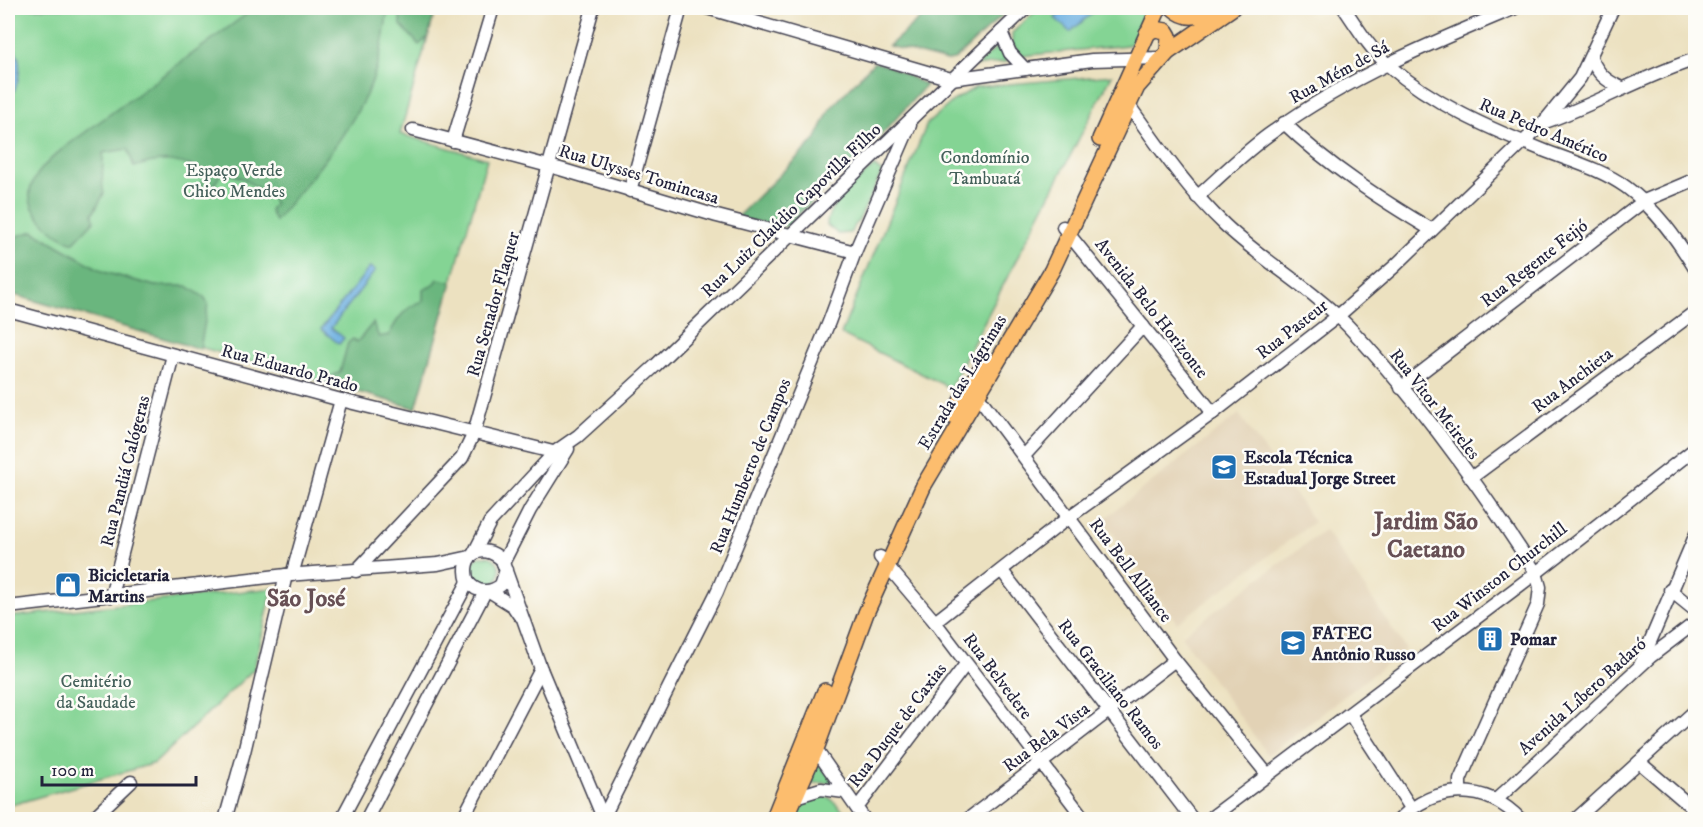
<svg xmlns="http://www.w3.org/2000/svg" width="1703" height="827" font-family="'IM FELL DW Pica',serif">
<style>
.built{fill:#e2d2b5}
.green{fill:#84d494;stroke:#537b68;stroke-width:1.5}
.forest{fill:#6bb67e;stroke:#466c5c;stroke-width:1.5}
.water{fill:#6cb0e1;stroke:#47698e;stroke-width:1.5}
.lines{fill:none;stroke-linecap:round;stroke-linejoin:round}
.minor-casing{stroke:#403f4f;stroke-width:15}
.major-casing{stroke:#403f4f;stroke-width:18}
.minor{stroke:#fff;stroke-width:12}
.major{stroke:#fcbd6e;stroke-width:15}
.labels{text-anchor:middle;stroke-width:5;stroke-linejoin:round;paint-order:stroke}
.street-label{font-size:18px;fill:#22223b;stroke:#fdfcf7}
.park-label{font-size:18px;fill:#44605a;stroke:#fdfcf7}
.poi-label{font-size:18px;font-weight:bold;fill:#22223b;stroke:#fdfcf7;text-anchor:start}
.district-label{font-size:24px;font-weight:bold;fill:#675055;stroke:#fdfcf7}
</style>
<rect width="100%" height="100%" fill="#fdfcf7"/>
<filter id="ink" filterUnits="userSpaceOnUse"><feTurbulence type="fractalNoise" baseFrequency=".0167" numOctaves="2"/><feDisplacementMap in="SourceGraphic" scale="12" xChannelSelector="R" yChannelSelector="G"/><feConvolveMatrix kernelMatrix="1 2 1 2 8 2 1 2 1" color-interpolation-filters="sRGB"/></filter>
<filter id="wash" filterUnits="userSpaceOnUse"><feTurbulence type="fractalNoise" baseFrequency=".008" numOctaves="4" result="noise"/><feDisplacementMap in="SourceGraphic" scale="24" xChannelSelector="R" yChannelSelector="G"/><feGaussianBlur stdDeviation="1.35" result="paint"/><feColorMatrix in="noise" values="0 0 0 0 0 0 0 0 0 0 0 0 0 0 0 0 0 1.4 0 .05"/><feComposite in="paint" operator="in"/></filter>
<g filter="url(#wash)">
<rect width="100%" height="100%" fill="#ece1c0"/>
<!-- built -->
<g class="built">
<path d="M 1239,414 L 1314,522 L 1177,623 L 1103,520 Z"/>
<path d="M 1325,530 L 1406,649 L 1268,755 L 1181,636 Z"/>
</g>
<!-- green -->
<g class="green">
<path d="M 8,8 L 436,8 L 400,134 L 487,159 L 416,408 L 15,295 L 8,297 Z"/>
<path d="M 1039,8 L 1149,8 L 1134,41 L 1128,45 L 1022,56 L 1012,44 L 1012,33 Z"/>
<path d="M 999,45 L 1007,62 L 976,66 Z"/>
<path d="M 1112,75 L 950,388 L 841,334 L 927,124 L 953,101 L 976,87 Z"/>
<path d="M 874,166 L 882,172 L 860,218 L 850,233 L 838,234 L 827,225 C 827,202 858,181 874,166 Z"/>
<circle cx="485" cy="571" r="15"/>
<path d="M 273,588 L 254,669 L 155,763 L 8,806 L 8,617 Z"/>
<path d="M 816,759 L 834,783 L 807,783 Z"/>
<path d="M 814,794 L 830,798 L 852,819 L 790,820 L 798,800 Z"/>
</g>
<!-- forest -->
<g class="forest">
<path d="M 255,8 L 388,8 C 384,37 379,70 365,97 C 342,143 307,182 275,221 L 270,210 L 274,205 L 273,199 L 244,179 L 222,171 L 214,186 L 203,189 L 200,169 C 173,159 162,158 134,167 L 128,149 L 103,153 C 104,166 100,181 104,194 L 93,213 L 94,221 L 73,243 C 53,234 19,208 33,182 C 39,169 50,160 61,150 Z"/>
<path d="M 399,8 L 436,8 L 428,37 L 419,45 L 401,25 Z"/>
<path d="M 932,8 L 1010,8 L 954,60 L 947,61 L 889,46 Z"/>
<path d="M 874,62 L 889,66 L 926,85 L 885,131 L 786,227 L 736,218 L 815,140 L 830,109 Z"/>
<path d="M 33,231 L 104,272 L 155,286 L 187,286 L 205,298 L 208,304 L 200,349 L 15,295 L 8,297 L 8,239 Z"/>
<path d="M 438,279 L 452,282 L 416,408 L 325,383 L 330,377 L 340,372 L 348,343 L 353,339 L 357,342 L 373,323 L 379,337 L 389,335 C 397,319 405,307 423,301 L 423,290 L 434,285 Z"/>
</g>
<!-- water -->
<g class="water">
<path d="M 1067,8 L 1098,8 L 1070,32 L 1055,18 Z"/>
<path d="M 8,44 C 27,55 19,87 8,102 Z"/>
<path d="M 370,267 L 375,271 L 331,328 L 344,338 L 339,344 L 321,329 Z"/>
</g>
</g>
<g filter="url(#ink)">
<g class="lines">
<defs>
<g id="minor">
<path d="M 707,8 L 951,79 L 1092,60 L 1160,58"/>
<path d="M 1344,8 C 1357,27 1370,49 1388,65 C 1433,104 1488,128 1543,150 C 1571,161 1601,169 1626,187 C 1655,208 1677,239 1696,270"/>
<path d="M 1001,32 L 1010,53 L 1025,69"/>
<path d="M 1591,58 C 1598,74 1606,81 1622,88"/>
<path d="M 1128,104 C 1158,146 1187,189 1225,225 C 1263,261 1311,288 1348,326 C 1418,399 1481,488 1536,573 L 1540,587 L 1538,604 L 1460,780 L 1460,791"/>
<path d="M 1545,122 C 1597,104 1643,76 1696,59"/>
<path d="M 1284,123 C 1329,166 1380,199 1432,230"/>
<path d="M 413,130 L 560,169 L 717,216 L 855,252"/>
<path d="M 453,141 L 493,8"/>
<path d="M 630,191 L 681,8"/>
<path d="M 1197,197 C 1222,175 1246,150 1274,131 C 1347,78 1433,42 1515,8"/>
<path d="M 1063,227 L 1213,413"/>
<path d="M 8,310 L 341,400 L 561,454"/>
<path d="M 1401,388 L 1644,201 L 1696,179"/>
<path d="M 973,389 L 1175,660 L 1267,774"/>
<path d="M 1024,456 L 1143,326"/>
<path d="M 1471,478 L 1696,311"/>
<path d="M 474,553 L 490,522 L 555,452 L 578,436 L 655,366 L 1026,8"/>
<path d="M 880,557 L 935,622 L 1085,820"/>
<path d="M 503,563 L 530,510 L 568,449"/>
<path d="M 506,570 L 501,585 C 490,594 477,593 468,582 C 459,555 482,541 502,560 L 541,669 L 604,820"/>
<path d="M 356,571 L 462,458 L 474,433 L 593,8"/>
<path d="M 1002,571 L 1193,820"/>
<path d="M 292,575 L 341,400"/>
<path d="M 1670,590 L 1696,611"/>
<path d="M 489,591 L 513,606 L 519,615"/>
<path d="M 111,596 L 173,355"/>
<path d="M 8,607 L 286,575 L 438,564 L 470,557"/>
<path d="M 935,622 L 1069,517 L 1213,413 L 1338,316 L 1395,266 L 1544,122 L 1580,78 L 1613,8"/>
<path d="M 1641,663 L 1696,534"/>
<path d="M 1350,714 L 1411,808"/>
<path d="M 812,744 L 865,820"/>
<path d="M 1639,762 L 1696,811"/>
<path d="M 795,797 L 821,789 L 845,792"/>
<path d="M 1496,800 L 1650,657 L 1696,622"/>
<path d="M 857,808 L 966,664"/>
<path d="M 91,820 L 131,782"/>
<path d="M 225,820 L 244,752 L 286,575"/>
<path d="M 341,820 L 468,582"/>
<path d="M 366,820 L 485,592"/>
<path d="M 462,820 L 541,669"/>
<path d="M 602,820 L 717,592 L 829,322 L 855,252 L 910,125"/>
<path d="M 967,820 L 1175,660"/>
<path d="M 1208,820 L 1536,573 L 1696,448"/>
<path d="M 1399,820 C 1435,784 1485,782 1521,820"/>
<path d="M 1575,820 L 1696,710"/>
</g>
<g id="major">
<path d="M 1173,8 C 1189,23 1202,14 1220,9"/>
<path d="M 1147,33 L 1155,29 L 1166,31 L 1169,36 L 1168,52"/>
<path d="M 1100,139 L 1159,8"/>
<path d="M 952,416 L 986,360"/>
<path d="M 773,820 L 825,691"/>
<path d="M 785,820 L 816,749 L 866,613 L 924,485 L 1052,270 L 1137,87 L 1168,52 L 1232,8"/>
</g>
</defs>
<!-- minor casing -->
<use href="#minor" class="minor-casing"/>
<!-- major casing -->
<use href="#major" class="major-casing"/>
<!-- minor -->
<use href="#minor" class="minor"/>
<!-- major -->
<use href="#major" class="major"/>
</g>
</g>
<!-- icons -->
<defs>
<symbol id="university-square" viewBox="-11 -11 22 22"><rect x="-9" y="-9" width="18" height="18" rx="4" fill="#1f6fb2" stroke="#fdfcf7"/><path d="M0-5L7-2L0 1L-7-2ZM-4 1L0 2.5L4 1V4Q0 6-4 4Z" fill="#fff"/></symbol>
<symbol id="shop-square" viewBox="-11 -11 22 22"><rect x="-9" y="-9" width="18" height="18" rx="4" fill="#1f6fb2" stroke="#fdfcf7"/><path d="M-5-2.5h2.3a2.7 3.5 0 0 1 5.4 0H5L5.5 6h-11ZM-1.5-2.5h3a1.5 2.3 0 0 0-3 0Z" fill="#fff"/></symbol>
<symbol id="building-square" viewBox="-11 -11 22 22"><rect x="-9" y="-9" width="18" height="18" rx="4" fill="#1f6fb2" stroke="#fdfcf7"/><path d="M-4-6H4V6H1V3H-1V6H-4ZM-2.5-4.3h1.7v1.8h-1.7ZM.8-4.3h1.7v1.8H.8ZM-2.5-1h1.7V.8h-1.7ZM.8-1h1.7V.8H.8Z" fill="#fff"/></symbol>
</defs>
<g fill-rule="evenodd">
<use href="#university-square" x="1209" y="452" width="30" height="30"/>
<use href="#shop-square" x="53" y="570" width="30" height="30"/>
<use href="#building-square" x="1475" y="624" width="30" height="30"/>
<use href="#university-square" x="1278" y="628" width="30" height="30"/>
</g>
<g class="labels">
<!-- street labels -->
<g class="street-label">
<text transform="translate(1339 72) rotate(-29)" y="6">Rua Mém de Sá</text>
<text transform="translate(1544 130) rotate(23)" y="6">Rua Pedro Américo</text>
<text transform="translate(639 174) rotate(17)" y="6">Rua Ulysses Tomincasa</text>
<text transform="translate(791 210) rotate(-44)" y="6">Rua Luiz Claúdio Capovilla Filho</text>
<text transform="translate(1534 263) rotate(-38)" y="6">Rua Regente Feijó</text>
<text transform="translate(493 304) rotate(-74)" y="6">Rua Senador Flaquer</text>
<text transform="translate(1152 308) rotate(52)" y="6">Avenida Belo Horizonte</text>
<text transform="translate(1292 329) rotate(-38)" y="6">Rua Pasteur</text>
<text transform="translate(290 368) rotate(15)" y="6">Rua Eduardo Prado</text>
<text transform="translate(1572 380) rotate(-37)" y="6">Rua Anchieta</text>
<text transform="translate(962 382) rotate(-59)" y="6">Estrada das Lágrimas</text>
<text transform="translate(1435 404) rotate(52)" y="6">Rua Vitor Meireles</text>
<text transform="translate(750 466) rotate(-68)" y="6">Rua Humberto de Campos</text>
<text transform="translate(125 471) rotate(-76)" y="6">Rua Pandiá Calógeras</text>
<text transform="translate(1131 570) rotate(53)" y="6">Rua Bell Alliance</text>
<text transform="translate(1499 577) rotate(-38)" y="6">Rua Winston Churchill</text>
<text transform="translate(998 676) rotate(53)" y="6">Rua Belvedere</text>
<text transform="translate(1111 684) rotate(52)" y="6">Rua Graciliano Ramos</text>
<text transform="translate(1582 696) rotate(-42)" y="6">Avenida Líbero Badaró</text>
<text transform="translate(897 725) rotate(-53)" y="6">Rua Duque de Caxias</text>
<text transform="translate(1046 737) rotate(-37)" y="6">Rua Bela Vista</text>
</g>
<!-- park labels -->
<g class="park-label">
<text x="985" y="163">Condomínio<tspan x="985" dy="21">Tambuatá</tspan></text>
<text x="234" y="176">Espaço Verde<tspan x="234" dy="21">Chico Mendes</tspan></text>
<text x="96" y="687">Cemitério<tspan x="96" dy="21">da Saudade</tspan></text>
</g>
<!-- poi labels -->
<g class="poi-label">
<text x="1244" y="463">Escola Técnica<tspan x="1244" dy="21">Estadual Jorge Street</tspan></text>
<text x="88" y="581">Bicicletaria<tspan x="88" dy="21">Martins</tspan></text>
<text x="1312" y="639">FATEC<tspan x="1312" dy="21">Antônio Russo</tspan></text>
<text x="1510" y="645">Pomar</text>
</g>
<!-- district labels -->
<g class="district-label">
<text x="1426" y="529">Jardim São<tspan x="1426" dy="28">Caetano</tspan></text>
<text x="306" y="606">São José</text>
</g>
</g>
<!-- margin -->
<rect width="1703" height="827" fill="none" stroke="#fdfcf7" stroke-width="30"/>
<!-- scale -->
<path d="M42 776v9h154v-9" fill="none" stroke="#22223b" stroke-width="3"/>
<text x="51" y="776" font-size="18" fill="#22223b" stroke="#fdfcf7" stroke-width="4.5" paint-order="stroke">100 m</text>
</svg>
